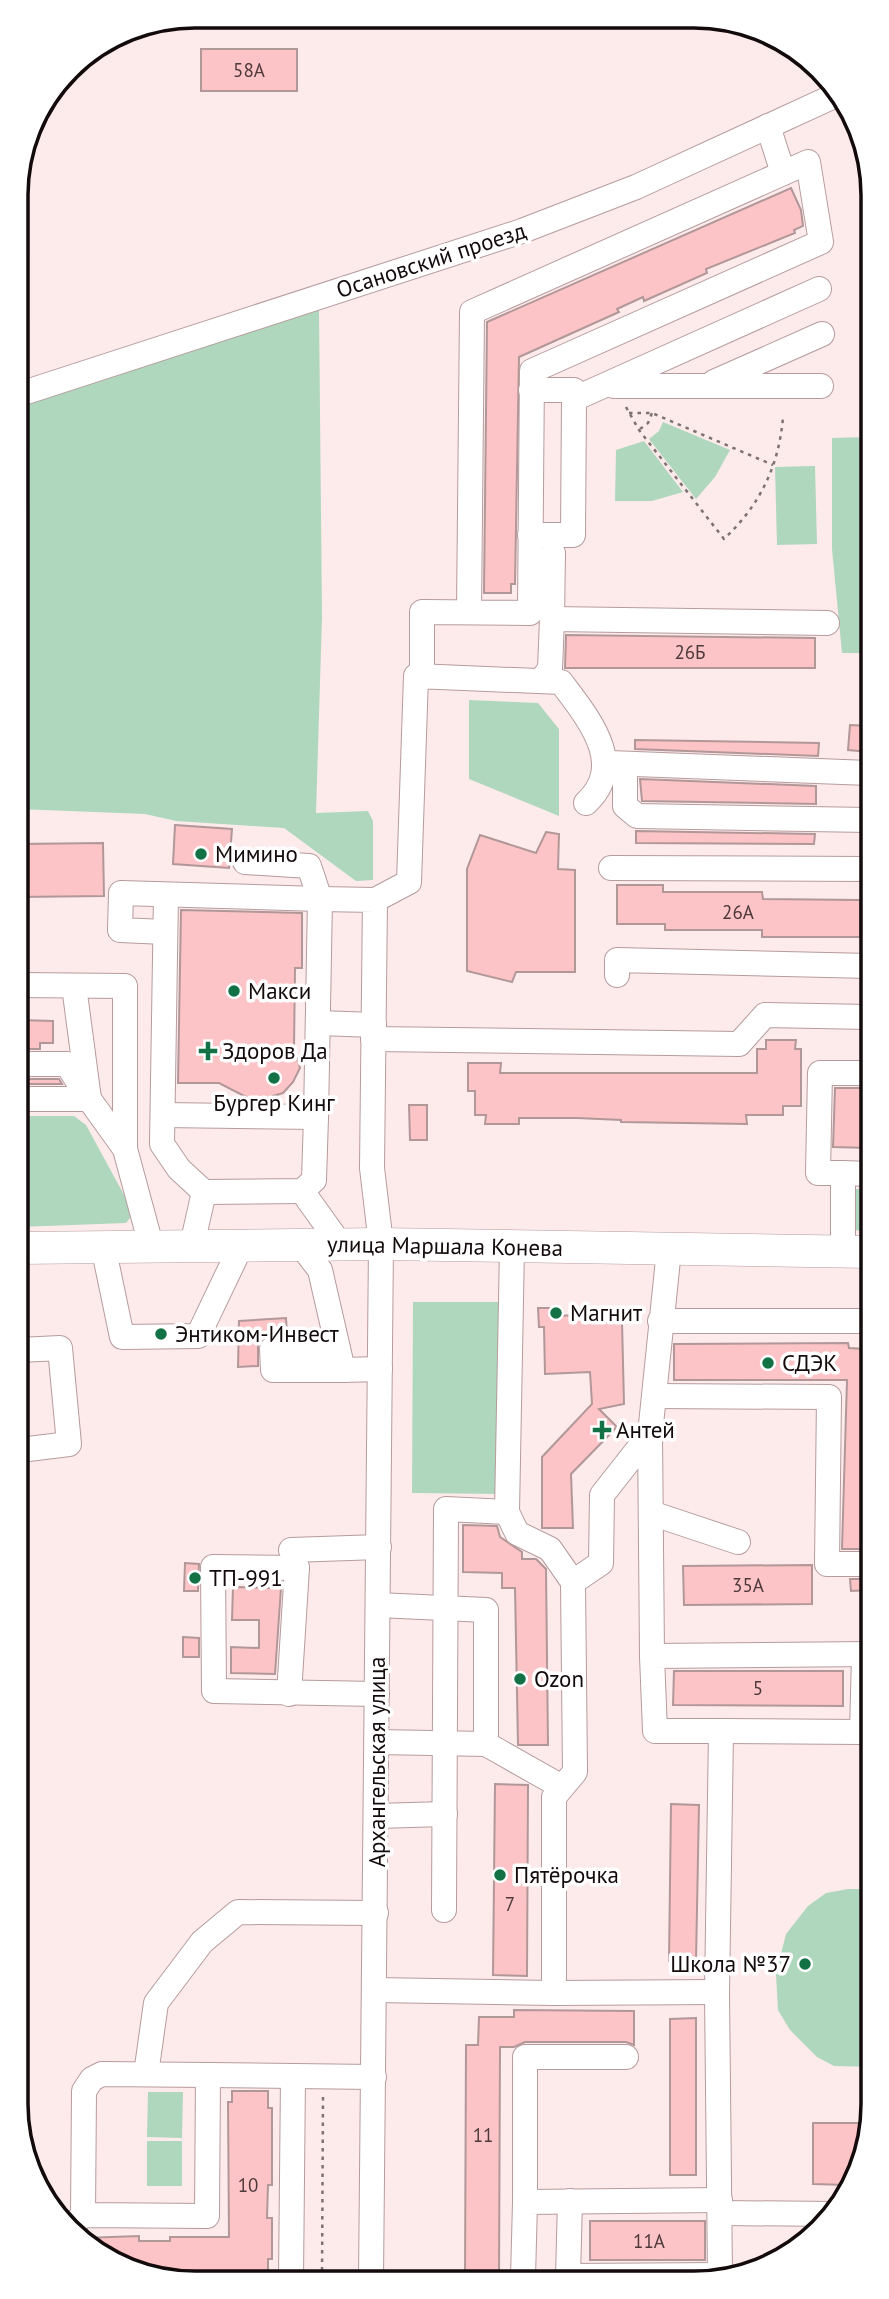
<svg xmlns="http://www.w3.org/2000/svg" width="889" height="2299" font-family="'PT Sans',sans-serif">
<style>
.green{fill:#aed7bd}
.building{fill:#fcc4c7;stroke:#b29798;stroke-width:2}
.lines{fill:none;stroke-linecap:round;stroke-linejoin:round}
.minor-casing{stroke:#b69b9c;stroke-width:26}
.major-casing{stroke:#b69b9c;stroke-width:33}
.path{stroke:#7e7172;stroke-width:2.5;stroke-dasharray:3.5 5;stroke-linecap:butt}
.minor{stroke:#fff;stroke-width:24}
.major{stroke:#fff;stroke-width:32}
.poi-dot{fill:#137146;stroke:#fff;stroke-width:2.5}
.labels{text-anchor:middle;stroke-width:7;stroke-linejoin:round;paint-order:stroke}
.number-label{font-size:19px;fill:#4d383a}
.street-label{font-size:23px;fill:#130a0b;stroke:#fff}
.poi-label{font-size:23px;fill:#130a0b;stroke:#fff;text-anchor:start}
.rim{fill:none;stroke:#130a0b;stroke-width:3.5}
</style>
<rect width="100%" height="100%" fill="#fdebec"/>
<!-- green -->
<g class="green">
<path d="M 319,309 L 322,617 L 316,813 L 368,811 L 373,821 L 373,880 L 356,881 L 284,828 L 176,821 L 145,814 L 18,809 L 17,407 Z"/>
<path d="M 663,422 L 730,450 L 715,477 L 696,499 L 649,439 L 659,431 Z"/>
<path d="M 868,437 L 869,653 L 842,653 L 832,549 L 832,438 Z"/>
<path d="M 644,441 L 683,492 L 652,501 L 615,501 L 616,450 Z"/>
<path d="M 815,466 L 817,544 L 777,545 L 775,467 Z"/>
<path d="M 469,700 L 538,703 L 559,729 L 559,816 L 469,779 Z"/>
<path d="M 19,1116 L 74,1116 L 86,1125 L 129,1204 L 130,1218 L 126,1223 L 19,1227 Z"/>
<path d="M 850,1189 L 870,1189 L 870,1231 L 850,1230 Z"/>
<path d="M 413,1302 L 504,1302 L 502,1494 L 412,1493 Z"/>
<path d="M 848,1889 L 872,1889 L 873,2067 L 834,2066 L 817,2057 L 790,2030 L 778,2010 L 776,1974 L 786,1934 L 808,1906 L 826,1893 Z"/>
<path d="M 148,2092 L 183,2092 L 182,2138 L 147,2137 Z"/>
<rect x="147" y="2141" width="35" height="45"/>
</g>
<!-- building -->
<g class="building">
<rect x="201" y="49" width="96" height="42"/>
<path d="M 791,188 L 801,210 L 803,226 L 794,230 L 795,233 L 706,269 L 707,273 L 644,301 L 643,297 L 617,309 L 619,312 L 519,357 L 515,584 L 511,584 L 511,593 L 484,593 L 487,322 Z"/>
<path d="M 566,635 L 815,638 L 815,668 L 565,668 Z"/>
<path d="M 850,725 L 869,726 L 869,752 L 848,750 Z"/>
<path d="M 635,740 L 819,743 L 818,756 L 635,749 Z"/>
<path d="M 640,779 L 816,786 L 816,804 L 642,801 Z"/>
<path d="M 175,825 L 232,829 L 229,868 L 173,864 Z"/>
<path d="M 636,831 L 815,834 L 814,844 L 636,843 Z"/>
<path d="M 546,832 L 559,834 L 558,869 L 575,870 L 575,972 L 516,972 L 512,982 L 467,971 L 467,869 L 480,835 L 536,853 Z"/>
<path d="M 103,843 L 104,896 L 18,897 L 18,844 Z"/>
<path d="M 617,885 L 663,885 L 663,892 L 762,892 L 763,899 L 860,900 L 860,937 L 762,937 L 762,930 L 665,930 L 665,924 L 617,924 Z"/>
<path d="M 181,910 L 302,913 L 302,968 L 295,968 L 294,1048 L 300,1068 L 293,1082 L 283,1093 L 266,1098 L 248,1098 L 219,1083 L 178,1083 Z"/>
<path d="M 19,1020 L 53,1021 L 53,1043 L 40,1043 L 40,1049 L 26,1049 L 26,1043 L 19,1043 Z"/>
<path d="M 766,1040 L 796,1040 L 795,1049 L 801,1049 L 801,1106 L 783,1106 L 783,1115 L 746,1115 L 747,1124 L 621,1122 L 621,1120 L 577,1118 L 519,1118 L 519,1124 L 485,1124 L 486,1115 L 475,1115 L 475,1091 L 468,1091 L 468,1063 L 501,1063 L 500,1073 L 757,1073 L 757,1049 L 766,1049 Z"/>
<path d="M 19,1079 L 59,1079 L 62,1084 L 19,1084 Z"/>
<path d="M 835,1088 L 870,1088 L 870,1148 L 833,1147 Z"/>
<path d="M 409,1105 L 427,1105 L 427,1140 L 410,1140 Z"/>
<path d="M 538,1308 L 553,1308 L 553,1316 L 612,1314 L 612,1322 L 622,1321 L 624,1404 L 599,1409 L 617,1427 L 571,1474 L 573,1528 L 542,1528 L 542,1457 L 592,1404 L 590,1372 L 545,1374 L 544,1327 L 539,1327 Z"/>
<path d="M 286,1318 L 287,1334 L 258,1337 L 258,1366 L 238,1367 L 239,1321 Z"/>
<path d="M 848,1343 L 849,1348 L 865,1349 L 871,1356 L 871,1549 L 842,1549 L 847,1380 L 674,1380 L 674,1344 Z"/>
<path d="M 463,1525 L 497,1526 L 500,1537 L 522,1552 L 522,1559 L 536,1559 L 546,1569 L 548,1745 L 518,1745 L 515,1588 L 502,1588 L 502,1573 L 463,1572 Z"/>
<path d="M 185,1563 L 199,1564 L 198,1591 L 184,1591 Z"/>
<path d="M 812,1565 L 812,1604 L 684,1605 L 683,1566 Z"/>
<path d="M 850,1579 L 871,1579 L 871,1590 L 851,1591 Z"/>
<path d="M 233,1587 L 281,1588 L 275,1674 L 231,1673 L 231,1647 L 259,1648 L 259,1620 L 232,1620 Z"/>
<path d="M 183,1637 L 199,1638 L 199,1657 L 183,1657 Z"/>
<path d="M 674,1671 L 843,1671 L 843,1706 L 673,1705 Z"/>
<path d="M 495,1784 L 528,1785 L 527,1976 L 493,1975 Z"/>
<path d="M 671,1804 L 699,1805 L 696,1961 L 669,1961 Z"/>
<path d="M 514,2010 L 634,2011 L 634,2045 L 626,2042 L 525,2042 L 514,2047 L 500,2047 L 499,2278 L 465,2278 L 466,2045 L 478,2045 L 479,2017 L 514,2017 Z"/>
<path d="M 696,2018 L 696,2175 L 670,2175 L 670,2019 Z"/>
<path d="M 232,2091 L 268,2091 L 268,2108 L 272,2108 L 272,2185 L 268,2185 L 267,2218 L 272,2218 L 272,2259 L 268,2259 L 268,2277 L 160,2280 L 81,2238 L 139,2236 L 139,2241 L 170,2241 L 170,2237 L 229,2237 L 228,2102 L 232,2102 Z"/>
<path d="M 813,2123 L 870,2123 L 847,2185 L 813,2184 Z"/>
<rect x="590" y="2221" width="115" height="39"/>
</g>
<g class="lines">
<defs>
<g id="minor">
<path d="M 768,126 L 783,173"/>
<path d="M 714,382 L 822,334"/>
<path d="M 614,386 L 821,386"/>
<path d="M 17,395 L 522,231 L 636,187 L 834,96"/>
<path d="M 574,399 L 819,289"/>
<path d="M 530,535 L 573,535 L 574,399 L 574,390 L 531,390"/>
<path d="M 552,619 L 553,553"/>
<path d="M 422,676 L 422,612 L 530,613 L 532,371 L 821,242 L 808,162 L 472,312 L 469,612"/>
<path d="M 542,679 L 550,669 L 552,619 L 827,623"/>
<path d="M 610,763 L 869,773"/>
<path d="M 625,764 L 625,806 L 637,816 L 869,820"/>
<path d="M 611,868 L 869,869"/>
<path d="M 166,895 L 162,1144 L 179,1169 L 204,1192 L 302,1191 L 314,1180 L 316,1117"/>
<path d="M 375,900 L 409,882 L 416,676 L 561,682 C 587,717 628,764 586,803"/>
<path d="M 165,932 L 120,930 L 121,893 L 320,899 L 309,866 L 245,862"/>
<path d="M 617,975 L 617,960 L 870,966"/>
<path d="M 18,985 L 125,986 L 125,1149"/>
<path d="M 74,986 L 89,1099"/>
<path d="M 319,1023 L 374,1025"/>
<path d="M 373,1039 L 739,1044 L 765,1015 L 870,1017"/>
<path d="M 19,1064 L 67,1064 L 85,1093"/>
<path d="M 19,1099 L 89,1099 L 125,1149 L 151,1245"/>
<path d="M 163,1115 L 316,1117 L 320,899 L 375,900 L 372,1168 L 381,1244 L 371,2279"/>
<path d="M 843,1173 L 818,1173 L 820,1073 L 870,1073"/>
<path d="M 302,1191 L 340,1244"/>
<path d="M 300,1244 L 320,1270 L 343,1370 L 380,1369"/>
<path d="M 192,1245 L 204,1192"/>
<path d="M 103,1246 L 122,1337 L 198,1336 L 242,1244"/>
<path d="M 669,1250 L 650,1434 L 602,1495 L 601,1563 L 573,1582 L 575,1772 L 554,1797 L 554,1993 L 717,1992"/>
<path d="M 843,1252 L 843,1173 L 870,1174"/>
<path d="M 660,1321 L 871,1321"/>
<path d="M 338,1349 L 272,1349 L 273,1370 L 343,1370"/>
<path d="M 19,1350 L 60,1348 L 69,1444 L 20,1450"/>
<path d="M 655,1396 L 829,1397 L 827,1564 L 871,1564"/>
<path d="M 650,1434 L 652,1656"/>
<path d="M 507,1512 L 517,1533 L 550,1549 L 573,1582"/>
<path d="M 651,1513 L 738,1542"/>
<path d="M 297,1568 L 213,1567 L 214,1691 L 377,1694"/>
<path d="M 378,1605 L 486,1610 L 486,1744"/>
<path d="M 864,1656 L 862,1732 L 872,1732"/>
<path d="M 289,1694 L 297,1568 L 291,1550 L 379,1547"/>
<path d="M 721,1731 L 862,1732"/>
<path d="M 377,1742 L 486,1744 L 562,1787"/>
<path d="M 376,1816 L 445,1814"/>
<path d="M 444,1910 L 446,1509 L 507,1512 L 512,1247"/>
<path d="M 375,1990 L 554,1993"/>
<path d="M 146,2074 L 156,2003 L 202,1942 L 238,1912 L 376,1913"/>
<path d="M 208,2075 L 374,2077"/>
<path d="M 570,2201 L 568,2276 L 720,2275"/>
<path d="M 525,2202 L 525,2057 L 626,2057"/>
<path d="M 720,2213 L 835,2214"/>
<path d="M 68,2230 L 83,2215 L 207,2216 L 208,2075 L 102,2074 L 92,2079 L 84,2091 L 83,2215"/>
<path d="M 720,2277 L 717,1992 L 721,1731 L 655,1731 L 652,1656 L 872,1654"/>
<path d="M 523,2278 L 525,2202 L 720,2200"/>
<path d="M 291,2279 L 293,2076"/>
</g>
<path id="major" d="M 19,1248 L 381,1244 L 870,1252"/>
</defs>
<!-- minor casing -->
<use href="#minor" class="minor-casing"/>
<!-- major casing -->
<use href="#major" class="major-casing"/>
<!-- path -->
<g class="path">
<path d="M 626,407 L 639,430 L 724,539 C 760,505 779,466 783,417"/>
<path d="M 629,413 L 652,413 L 773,465"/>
<path d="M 640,429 L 648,423 L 652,413"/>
<path d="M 322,2279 L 323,2097"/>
</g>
<!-- minor -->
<use href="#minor" class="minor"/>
<!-- major -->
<use href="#major" class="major"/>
</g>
<!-- markers -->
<g class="poi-dot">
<circle cx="201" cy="854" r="7"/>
<circle cx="234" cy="991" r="7"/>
<path d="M204.5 1040.5h7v7h7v7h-7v7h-7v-7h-7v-7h7z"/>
<circle cx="274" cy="1078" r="7"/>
<circle cx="556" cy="1313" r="7"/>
<circle cx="161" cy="1334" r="7"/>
<circle cx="768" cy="1363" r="7"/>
<path d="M598.5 1419.5h7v7h7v7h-7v7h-7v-7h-7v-7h7z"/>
<circle cx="195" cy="1578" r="7"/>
<circle cx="520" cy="1679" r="7"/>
<circle cx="500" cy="1875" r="7"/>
<circle cx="805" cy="1964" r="7"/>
</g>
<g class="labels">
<!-- number labels -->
<g class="number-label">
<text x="249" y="77">58А</text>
<text x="690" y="659">26Б</text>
<text x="738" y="919">26А</text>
<text x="748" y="1592">35А</text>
<text x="758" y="1695">5</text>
<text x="510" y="1911">7</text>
<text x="483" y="2142">11</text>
<text x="248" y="2192">10</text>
<text x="649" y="2248">11А</text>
</g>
<!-- street labels -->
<g class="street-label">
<text transform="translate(431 260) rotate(-18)" y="8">Осановский проезд</text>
<text transform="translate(445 1246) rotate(1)" y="8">улица Маршала Конева</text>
<text transform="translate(377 1762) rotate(-90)" y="8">Архангельская улица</text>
</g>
<!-- poi labels -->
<g class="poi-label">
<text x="215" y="862">Мимино</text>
<text x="248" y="999">Макси</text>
<text x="222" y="1059">Здоров Да</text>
<text x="274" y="1111" text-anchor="middle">Бургер Кинг</text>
<text x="570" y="1321">Магнит</text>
<text x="175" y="1342">Энтиком-Инвест</text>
<text x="782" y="1371">СДЭК</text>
<text x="616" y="1438">Антей</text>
<text x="209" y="1586">ТП-991</text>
<text x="534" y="1687">Ozon</text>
<text x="514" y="1883">Пятёрочка</text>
<text x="791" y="1972" text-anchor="end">Школа №37</text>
</g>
</g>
<!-- crop -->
<path d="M0 0H889V2299H0ZM195 28H694A167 167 0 0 1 861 195V2104A167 167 0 0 1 694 2271H195A167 167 0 0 1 28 2104V195A167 167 0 0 1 195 28Z" fill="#fff" fill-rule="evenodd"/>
<path class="rim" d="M195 28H694A167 167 0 0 1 861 195V2104A167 167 0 0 1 694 2271H195A167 167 0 0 1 28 2104V195A167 167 0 0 1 195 28Z"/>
</svg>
